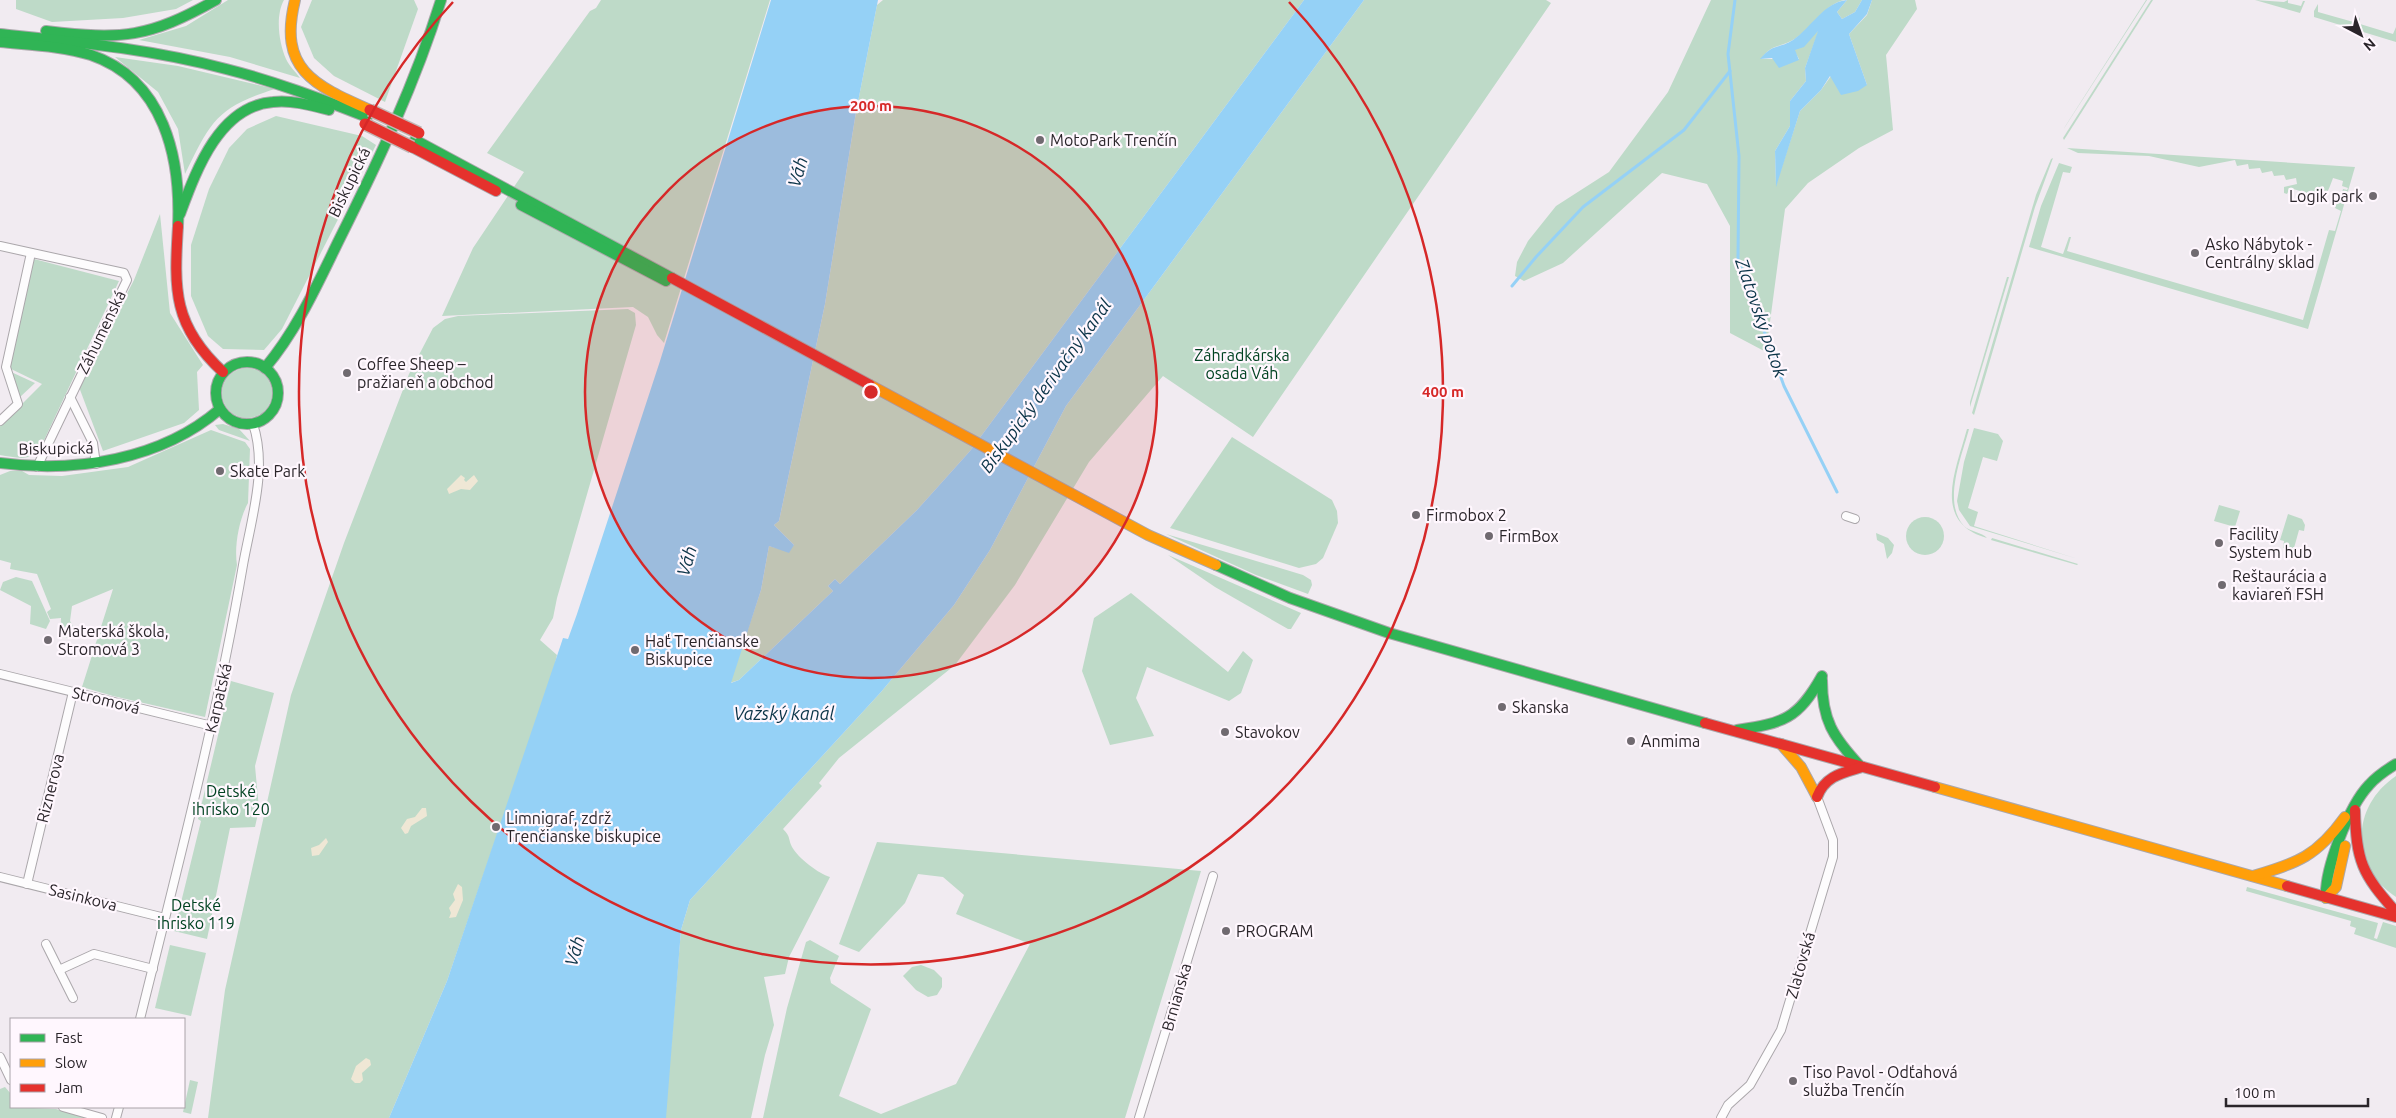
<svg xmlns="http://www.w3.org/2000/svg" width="2396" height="1118" font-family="Ubuntu,sans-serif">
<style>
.green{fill:#bedac8}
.sand{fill:#efe7d5}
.water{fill:#95d1f6}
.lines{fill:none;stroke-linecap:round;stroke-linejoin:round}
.stream{stroke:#95d1f6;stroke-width:3}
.street-casing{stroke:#aba7ab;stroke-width:10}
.fast-casing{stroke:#aba7ab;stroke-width:12}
.slow-casing{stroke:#aba7ab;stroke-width:12}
.jam-casing{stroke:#aba7ab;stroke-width:12}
.street{stroke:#fdfcfd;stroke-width:8}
.fast{stroke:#30b455;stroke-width:10}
.slow{stroke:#ff9f0a;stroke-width:10}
.jam{stroke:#e5322d;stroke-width:10}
.jam-bridge-casing{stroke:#c1b6b5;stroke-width:14;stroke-linecap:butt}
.jam-bridge{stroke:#e5322d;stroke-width:11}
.ring{fill:none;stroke:#d62828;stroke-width:2.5}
.poi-dot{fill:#706a70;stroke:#fff7fe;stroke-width:2}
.labels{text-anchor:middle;stroke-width:4.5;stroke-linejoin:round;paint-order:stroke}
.poi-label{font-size:16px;fill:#2a252a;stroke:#fff7fe;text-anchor:start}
.street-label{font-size:16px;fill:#2a252a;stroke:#fff7fe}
.park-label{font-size:16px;fill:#004221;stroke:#fff7fe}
.water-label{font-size:18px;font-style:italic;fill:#0b3448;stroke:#fff7fe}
.centre{fill:#d62828;stroke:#fff7fe;stroke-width:2.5}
.ring-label{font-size:15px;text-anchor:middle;font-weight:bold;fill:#d62828;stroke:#fff7fe;stroke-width:4.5;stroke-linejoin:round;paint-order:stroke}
</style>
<rect width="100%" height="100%" fill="#f1ebf1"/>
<!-- green -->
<g class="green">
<path d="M 16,0 L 193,0 L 176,9 L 123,18 L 52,22 L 16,9 Z"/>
<path d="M 228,0 L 284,0 C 275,16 279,43 286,59 C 289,66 296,72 300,78 L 230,57 L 139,40 L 186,26 Z"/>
<path d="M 312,0 L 414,0 L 418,9 L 385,102 L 334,76 L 314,58 L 301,27 Z"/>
<path d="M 601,0 L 770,0 L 664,343 L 657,335 L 648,317 L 633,307 L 442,316 L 473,248 L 524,172 L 487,153 L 590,11 L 596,8 Z"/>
<path d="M 883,0 L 1304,0 L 970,451 L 917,510 L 840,584 L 835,579 L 828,586 L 833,591 L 739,680 L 730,683 L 761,590 L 769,546 L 783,550 L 794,545 L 774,525 L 779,521 L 825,304 L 856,112 L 877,5 Z"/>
<path d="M 1364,0 L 1546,0 L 1551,3 L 1253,437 L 1163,376 L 1089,462 L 1015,585 L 955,665 L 839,758 L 819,783 L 822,786 L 783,829 C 791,837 788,839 792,847 C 798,858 819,874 830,877 L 789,957 L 785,974 L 764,977 L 774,1025 L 765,1055 L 751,1118 L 665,1118 L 681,930 L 690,900 L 881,692 L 954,605 L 990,550 L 1066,406 Z"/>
<path d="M 1711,0 L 1844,0 C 1821,6 1811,31 1791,41 C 1776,48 1771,45 1761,59 L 1799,59 L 1794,50 L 1819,30 L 1805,68 L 1806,81 L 1790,101 L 1790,126 L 1775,151 L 1776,185 L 1800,111 L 1821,90 L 1831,76 L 1867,85 L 1849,34 L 1867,15 L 1872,0 L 1915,0 L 1917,9 L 1886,55 L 1893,130 L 1859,148 L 1808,183 L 1785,209 L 1766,352 L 1730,333 L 1730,226 L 1707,184 L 1662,173 L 1563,263 L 1524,281 L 1515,276 L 1517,262 L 1528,241 L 1556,206 L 1609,172 L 1668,92 Z"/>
<path d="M 1847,0 L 1862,0 L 1855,12 L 1842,19 L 1837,12 Z"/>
<path d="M 2146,0 L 2147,0 L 2063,130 L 2066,125 Z"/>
<path d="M 2151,0 L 2153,0 L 2064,140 L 2063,138 Z"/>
<path d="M 2255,0 L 2284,2 L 2288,0 L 2288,3 L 2301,6 L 2303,1 L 2305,1 L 2300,13 Z"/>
<path d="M 2318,4 L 2318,12 L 2357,23 L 2360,17 L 2360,24 L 2393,34 L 2396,27 L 2396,42 L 2314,17 L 2314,11 Z"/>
<path d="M 115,57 L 178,66 L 275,89 C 217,107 211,121 185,174 L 178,129 L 158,92 Z"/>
<path d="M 276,116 L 362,136 L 376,145 L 282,329 L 264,350 L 223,349 L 208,336 L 191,296 L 191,245 L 209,189 L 229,148 L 247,129 Z"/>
<path d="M 2067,148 L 2355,167 L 2308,329 L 2029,247 L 2041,206 L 2059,163 L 2072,167 L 2070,173 L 2063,172 L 2041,247 L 2063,254 L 2069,237 L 2071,237 L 2067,251 L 2303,320 L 2329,230 L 2335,231 L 2341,211 L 2335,208 L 2338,199 L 2344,201 L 2341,198 L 2343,189 L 2347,190 L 2348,188 L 2342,186 L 2343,181 L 2333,178 C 2328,192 2325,202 2309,201 L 2310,194 L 2290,188 L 2287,194 L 2284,193 L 2284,187 L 2297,184 L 2296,178 L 2286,180 L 2284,175 L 2274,176 L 2272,171 L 2262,173 L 2260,168 L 2249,169 L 2248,164 L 2237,166 L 2235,160 L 2199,167 L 2149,156 L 2078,153 Z"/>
<path d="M 2053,158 L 2035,207 L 1974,415 L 1972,413 L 2036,195 L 2051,159 Z"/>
<path d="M 160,214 L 170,313 L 203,365 L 197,372 L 199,410 L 184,423 L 103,451 L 79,387 L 134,280 Z"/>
<path d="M 34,259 L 119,281 L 39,451 C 27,462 15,457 0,455 L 0,426 L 42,384 L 9,368 Z"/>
<path d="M 2007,277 L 2009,277 L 1970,407 L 1970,402 Z"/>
<path d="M 628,309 L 635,313 L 636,325 L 557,598 L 553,618 L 540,640 L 557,655 L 553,672 L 447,981 L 389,1118 L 208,1118 L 225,990 L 291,695 L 344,543 L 409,374 L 433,328 L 445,319 L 458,316 Z"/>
<circle cx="247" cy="393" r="25"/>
<path d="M 9,371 L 35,383 L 19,398 Z"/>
<path d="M 223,424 L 239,429 L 250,441 L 219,430 L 215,425 Z"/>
<path d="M 1974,428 L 1998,434 L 2003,441 L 1997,461 L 1983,457 L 1968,508 L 1978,512 L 1974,526 L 2078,559 L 1970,526 L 1959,510 L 1957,501 L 1964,462 Z"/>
<path d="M 1967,429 L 1969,429 C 1962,456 1942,502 1964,526 C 1970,532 1982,532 1987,538 C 1931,522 1956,470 1967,429 Z"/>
<path d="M 211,430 L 245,442 L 250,449 L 248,503 C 239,519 234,547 237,565 L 205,717 L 113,696 L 82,687 L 113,589 L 72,606 L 70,621 L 80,638 L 60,637 L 61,618 L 50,619 L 47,612 L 51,609 L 37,574 L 10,569 L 11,563 L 0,560 L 0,475 L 10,471 L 22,471 L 29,475 L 62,476 L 128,467 Z"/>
<path d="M 1232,437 L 1332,500 L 1337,511 L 1338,523 L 1323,558 L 1316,564 L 1299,568 L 1170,528 Z"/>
<path d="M 2219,505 L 2240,511 L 2235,527 L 2214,521 Z"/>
<path d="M 2288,514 L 2302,519 L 2305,525 L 2304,531 L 2299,530 L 2294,548 L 2290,550 L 2283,548 L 2284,541 L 2280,540 Z"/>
<circle cx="1925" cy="536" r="19"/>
<path d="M 1876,533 L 1888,538 L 1894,545 L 1892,553 L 1887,559 L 1884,544 L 1877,540 Z"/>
<path d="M 1166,534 L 1303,575 L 1311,580 L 1312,585 L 1308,594 L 1256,575 Z"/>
<path d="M 1992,538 L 2078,564 L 2077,565 L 1991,540 Z"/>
<path d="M 1168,555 L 1301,613 L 1291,629 L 1288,629 L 1215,587 Z"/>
<path d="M 16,577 L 32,581 L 50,621 L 46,629 L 30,624 L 31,606 L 0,590 L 3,582 Z"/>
<path d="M 1131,593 L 1228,672 L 1243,651 L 1253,660 L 1241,693 L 1229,701 L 1147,667 L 1136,698 L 1154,736 L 1110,745 L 1082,671 L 1094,618 Z"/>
<path d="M 231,681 L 274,693 L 255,766 L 259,809 L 255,827 L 230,828 L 207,939 L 174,931 L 201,821 L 198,819 Z"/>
<path d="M 2396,776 L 2396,897 C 2350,867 2350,807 2396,776 Z"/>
<path d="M 877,842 L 1201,871 L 1125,1118 L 763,1118 L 787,1008 L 806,942 L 810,940 L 839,956 L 830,978 L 831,983 L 871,1009 L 839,1096 L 881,1114 L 956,1084 L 1030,944 L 956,914 L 964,895 L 943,877 L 918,874 L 905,903 L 859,952 L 839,944 Z"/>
<path d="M 2247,887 L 2378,923 L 2374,938 L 2377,939 L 2383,922 L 2396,926 L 2396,948 L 2354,934 L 2356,928 L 2350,926 L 2351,921 L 2246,891 Z"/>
<path d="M 170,945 L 206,953 L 191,1016 L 155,1008 Z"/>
<path d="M 921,965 L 934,970 L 942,978 L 942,987 L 937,995 L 928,997 L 916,990 L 903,976 L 912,967 Z"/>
<path d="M 190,1080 L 198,1082 L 191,1114 L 183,1112 Z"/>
<path d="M 5,1087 L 11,1094 L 11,1107 L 56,1109 L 87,1118 L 0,1118 L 0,1089 Z"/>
</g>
<!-- sand -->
<g class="sand">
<path d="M 461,475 L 465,478 L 464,480 L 466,482 L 474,475 L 478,481 L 470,490 L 461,489 L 449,494 L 447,489 Z"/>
<path d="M 422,808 L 426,808 L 427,816 L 411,826 L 408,833 L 405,834 L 401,828 L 407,819 L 415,817 Z"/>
<path d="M 326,838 L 328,842 L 319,855 L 312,856 L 311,848 L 319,845 Z"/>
<path d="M 458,884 L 462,887 L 463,900 L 456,917 L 449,918 L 451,913 L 449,908 L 455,900 L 453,894 Z"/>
<path d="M 366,1058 L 370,1060 L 371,1065 L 362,1073 L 363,1080 L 360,1083 L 355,1083 L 351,1079 L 356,1066 Z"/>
</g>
<!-- water -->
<g class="water">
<path d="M 771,0 L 878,0 L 856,112 L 825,304 L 779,521 L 774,525 L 794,545 L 789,553 L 769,546 L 761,590 L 731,683 L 739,680 L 833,591 L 828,586 L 835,579 L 840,584 L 917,510 L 970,451 L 1304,0 L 1364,0 L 1066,406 L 990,550 L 954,605 L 881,692 L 690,900 L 681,930 L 666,1118 L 389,1118 L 447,981 L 559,650 L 563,638 L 568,639 L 577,614 L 660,361 Z"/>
<path d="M 1847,0 L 1837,12 L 1842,19 L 1855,12 L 1862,0 L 1872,0 L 1867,14 L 1849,34 L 1867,85 L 1858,91 L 1841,95 L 1830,76 L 1821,90 L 1800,111 L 1776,187 L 1775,151 L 1790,126 L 1790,101 L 1806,81 L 1805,68 L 1818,31 L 1804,47 L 1795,50 L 1799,60 L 1779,68 L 1772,58 L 1760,59 C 1773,43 1779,49 1793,40 C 1811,28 1824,2 1847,0 Z"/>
</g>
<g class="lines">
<!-- stream -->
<g class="stream">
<path d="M 1735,0 L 1728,54 L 1739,156 L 1738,259 L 1784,386 L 1837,492"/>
<path d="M 1512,286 L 1536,257 L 1583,207 L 1684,130 L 1730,71"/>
</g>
<defs>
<g id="street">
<path d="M 0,246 L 124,273 L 127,280 L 37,467"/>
<path d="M 70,397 L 93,443 L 96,464"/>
<path d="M 0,421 L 18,404 L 6,367 L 31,253"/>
<path d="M 1846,516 L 1855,519"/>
<path d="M 0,674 L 212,726"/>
<path d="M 0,877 L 165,918"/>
<path d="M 27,884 L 73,692"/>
<path d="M 46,944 L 73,998"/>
<path d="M 59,970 L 94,954 L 153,969"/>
<path d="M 140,1019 C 177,869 217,718 243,565 C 251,520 268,468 253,424"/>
<path d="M 0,1057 L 11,1080"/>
<path d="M 63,1107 L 102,1118"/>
<path d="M 116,1118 L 119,1107"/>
<path d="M 1139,1118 L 1213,876"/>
<path d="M 1721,1118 L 1728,1105 L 1750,1085 L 1781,1030 L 1833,857 L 1833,840 L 1817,797"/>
</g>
<g id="fast">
<path d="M 46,31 C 123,40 148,38 216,0"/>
<path d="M 0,34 C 76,42 152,49 226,69 C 274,81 321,99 367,117"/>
<path d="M 0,42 C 30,45 62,46 91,55 C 164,80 181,158 178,226"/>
<path d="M 415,140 L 672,278"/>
<path d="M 521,205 L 666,281"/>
<path d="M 180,214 C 196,171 219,106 273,102 C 292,100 310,105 329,110"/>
<circle cx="247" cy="393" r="31"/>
<path d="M 265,368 C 297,330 317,285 339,240 C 378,162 415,84 441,0"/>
<path d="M 0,463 C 75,473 161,460 220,409"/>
<path d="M 1216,565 L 1290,598 L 1389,633 L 1705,723"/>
<path d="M 1822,680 C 1822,720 1833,737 1860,766"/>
<path d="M 1737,730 C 1784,723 1798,719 1822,676"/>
<path d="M 2326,898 C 2324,870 2349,806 2369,785 C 2377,776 2386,770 2396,764"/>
</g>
<g id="slow">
<path d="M 295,0 C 278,69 313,85 370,110"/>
<path d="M 870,385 L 1148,535 L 1216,565"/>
<path d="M 1781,744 L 1801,767 L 1817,797"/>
<path d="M 1935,787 L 2287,886"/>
<path d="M 2253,876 C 2298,863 2317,856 2345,817"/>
<path d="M 2326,898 L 2336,887 L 2345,846"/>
</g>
<g id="jam">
<path d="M 412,147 L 496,191"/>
<path d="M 178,226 C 174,290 173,326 223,372"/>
<path d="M 672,278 L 870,385"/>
<path d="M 1705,723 L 1935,787"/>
<path d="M 1817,797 C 1825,776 1842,773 1862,767"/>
<path d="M 2355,810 C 2356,861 2362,874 2396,912"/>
<path d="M 2287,886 L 2396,917"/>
</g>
</defs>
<!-- street casing -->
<use href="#street" class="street-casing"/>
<!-- fast casing -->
<use href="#fast" class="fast-casing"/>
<!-- slow casing -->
<use href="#slow" class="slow-casing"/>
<!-- jam casing -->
<use href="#jam" class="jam-casing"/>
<!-- street -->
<use href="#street" class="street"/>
<!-- fast -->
<use href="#fast" class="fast"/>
<!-- slow -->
<use href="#slow" class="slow"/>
<!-- jam -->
<use href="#jam" class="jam"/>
<defs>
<g id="jam-bridge">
<path d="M 370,110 L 419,133"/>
<path d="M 365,124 L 412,147"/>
</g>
</defs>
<!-- jam-bridge casing -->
<use href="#jam-bridge" class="jam-bridge-casing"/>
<!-- jam-bridge -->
<use href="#jam-bridge" class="jam-bridge"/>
</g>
<!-- distance rings -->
<circle cx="871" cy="392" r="286" fill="#d62828" fill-opacity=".12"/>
<g class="ring">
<circle cx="871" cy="392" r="286"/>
<path d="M1289 2A572 572 0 1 1 453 2"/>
</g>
<!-- markers -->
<g class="poi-dot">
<circle cx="1040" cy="140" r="5"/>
<circle cx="2373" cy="196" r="5"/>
<circle cx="2195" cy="253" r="5"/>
<circle cx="347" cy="373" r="5"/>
<circle cx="220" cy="471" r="5"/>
<circle cx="1416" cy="515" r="5"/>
<circle cx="1489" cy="536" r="5"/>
<circle cx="2219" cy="543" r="5"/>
<circle cx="2222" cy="585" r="5"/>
<circle cx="48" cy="640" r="5"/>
<circle cx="635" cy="650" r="5"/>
<circle cx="1502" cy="707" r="5"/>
<circle cx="1225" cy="732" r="5"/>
<circle cx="1631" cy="741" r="5"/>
<circle cx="496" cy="827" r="5"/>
<circle cx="1226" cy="931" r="5"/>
<circle cx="1793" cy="1081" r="5"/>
</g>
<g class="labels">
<!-- poi labels -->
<g class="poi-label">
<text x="1050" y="146">MotoPark Trenčín</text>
<text x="2363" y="202" text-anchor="end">Logik park</text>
<text x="2205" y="250">Asko Nábytok -<tspan x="2205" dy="18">Centrálny sklad</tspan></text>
<text x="357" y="370">Coffee Sheep –<tspan x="357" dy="18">pražiareň a obchod</tspan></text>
<text x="230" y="477">Skate Park</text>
<text x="1426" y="521">Firmobox 2</text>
<text x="2229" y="540">Facility<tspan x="2229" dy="18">System hub</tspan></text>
<text x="1499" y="542">FirmBox</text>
<text x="2232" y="582">Reštaurácia a<tspan x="2232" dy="18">kaviareň FSH</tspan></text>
<text x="58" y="637">Materská škola,<tspan x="58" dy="18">Stromová 3</tspan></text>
<text x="645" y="647">Hať Trenčianske<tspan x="645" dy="18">Biskupice</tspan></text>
<text x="1512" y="713">Skanska</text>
<text x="1235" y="738">Stavokov</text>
<text x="1641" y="747">Anmima</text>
<text x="506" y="824">Limnigraf, zdrž<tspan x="506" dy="18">Trenčianske biskupice</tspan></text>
<text x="1236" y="937">PROGRAM</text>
<text x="1803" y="1078">Tiso Pavol - Odťahová<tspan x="1803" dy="18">služba Trenčín</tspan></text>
</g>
<!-- street labels -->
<g class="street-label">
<text transform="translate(349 182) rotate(-64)" y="6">Biskupická</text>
<text transform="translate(101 332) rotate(-64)" y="6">Záhumenská</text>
<text transform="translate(56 448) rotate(-1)" y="6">Biskupická</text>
<text transform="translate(218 698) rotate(-77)" y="6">Karpatská</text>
<text transform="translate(106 700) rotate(14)" y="6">Stromová</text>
<text transform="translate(50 788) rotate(-76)" y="6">Riznerova</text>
<text transform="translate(83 897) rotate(14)" y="6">Sasinkova</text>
<text transform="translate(1800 965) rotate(-74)" y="6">Zlatovská</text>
<text transform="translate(1176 997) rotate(-74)" y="6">Brnianska</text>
</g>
<!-- park labels -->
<g class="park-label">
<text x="1242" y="361">Záhradkárska<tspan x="1242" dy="18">osada Váh</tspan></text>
<text x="231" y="797">Detské<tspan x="231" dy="18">ihrisko 120</tspan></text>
<text x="196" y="911">Detské<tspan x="196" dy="18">ihrisko 119</tspan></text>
</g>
<!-- water labels -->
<g class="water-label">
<text transform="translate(798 172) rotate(-74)" y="6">Váh</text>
<text transform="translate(1761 318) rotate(71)" y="6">Zlatovský potok</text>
<text transform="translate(1046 386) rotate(-54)" y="6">Biskupický derivačný kanál</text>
<text transform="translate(687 561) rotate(-74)" y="6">Váh</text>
<text x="784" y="720">Važský kanál</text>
<text transform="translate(575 951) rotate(-74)" y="6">Váh</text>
</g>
</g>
<circle cx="871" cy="392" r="8" class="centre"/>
<g class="ring-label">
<text x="871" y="111">200 m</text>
<text x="1443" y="397">400 m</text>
</g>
<!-- legend -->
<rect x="10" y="1018" width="175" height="90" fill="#fff7fe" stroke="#aaa3a9"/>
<rect x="20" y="1034" width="25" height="8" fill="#30b455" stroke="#aaa3a9"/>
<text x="55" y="1043" font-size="15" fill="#2a252a">Fast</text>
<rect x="20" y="1059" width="25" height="8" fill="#ff9f0a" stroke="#aaa3a9"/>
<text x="55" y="1068" font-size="15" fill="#2a252a">Slow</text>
<rect x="20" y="1084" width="25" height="8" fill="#e5322d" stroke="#aaa3a9"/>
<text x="55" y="1093" font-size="15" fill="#2a252a">Jam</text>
<!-- north arrow -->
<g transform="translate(2361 35) rotate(139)" stroke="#fff7fe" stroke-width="4" paint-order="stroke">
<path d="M0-4L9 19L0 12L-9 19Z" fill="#2a252a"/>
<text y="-8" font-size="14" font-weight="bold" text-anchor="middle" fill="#2a252a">N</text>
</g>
<!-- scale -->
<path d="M2226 1098v8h142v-8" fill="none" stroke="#2a252a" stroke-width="2.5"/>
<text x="2234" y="1098" font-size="15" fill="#2a252a" stroke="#fff7fe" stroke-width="4" paint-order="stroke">100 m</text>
</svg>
